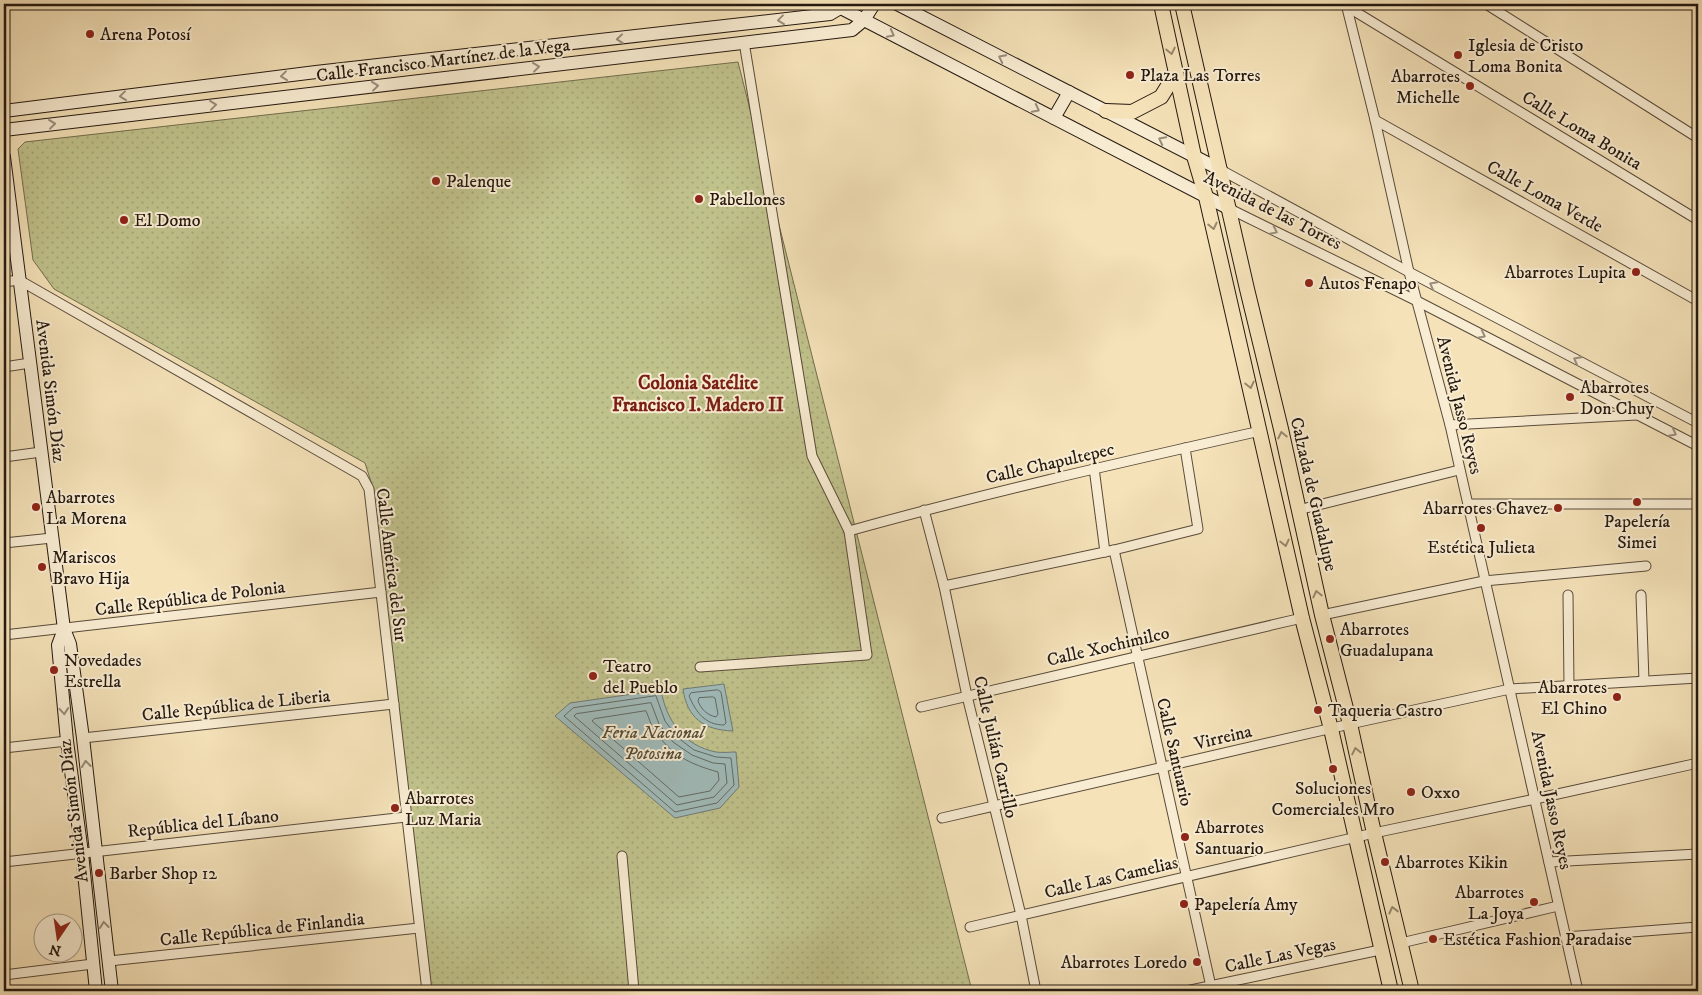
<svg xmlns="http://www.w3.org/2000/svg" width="1702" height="995" font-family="'IM FELL DW Pica',serif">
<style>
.park{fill:url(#park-dots);stroke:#726e4e}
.water{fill:#a0bbba;stroke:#6f7a76}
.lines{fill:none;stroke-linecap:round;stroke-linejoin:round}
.shore{stroke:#626a65;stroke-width:1}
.street-casing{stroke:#594b3a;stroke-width:11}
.secondary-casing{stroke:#251910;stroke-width:14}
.primary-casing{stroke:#251910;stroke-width:16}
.street{stroke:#f8ecd2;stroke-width:9}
.secondary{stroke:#f8ecd2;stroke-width:12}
.primary{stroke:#f5e2b9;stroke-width:14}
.oneway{stroke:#998d7b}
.oneway2{stroke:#97886d}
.poi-dot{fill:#8f2418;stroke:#f8ecd2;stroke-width:2}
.labels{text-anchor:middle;stroke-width:4;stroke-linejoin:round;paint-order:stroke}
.poi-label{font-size:18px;fill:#251910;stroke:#f8ecd2;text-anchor:start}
.street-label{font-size:18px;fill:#251910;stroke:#f8ecd2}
.park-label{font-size:18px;font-style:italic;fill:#544c35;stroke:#f8ecd2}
.neighbourhood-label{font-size:19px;font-weight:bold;fill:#7a1f14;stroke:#f8ecd2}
</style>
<defs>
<pattern id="park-dots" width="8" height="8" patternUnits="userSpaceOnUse" patternTransform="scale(1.25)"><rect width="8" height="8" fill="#c0c28c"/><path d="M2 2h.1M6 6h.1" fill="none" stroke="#a5a678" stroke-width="1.8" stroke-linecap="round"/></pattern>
</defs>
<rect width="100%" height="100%" fill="#f5e2b9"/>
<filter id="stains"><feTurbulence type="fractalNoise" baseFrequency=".004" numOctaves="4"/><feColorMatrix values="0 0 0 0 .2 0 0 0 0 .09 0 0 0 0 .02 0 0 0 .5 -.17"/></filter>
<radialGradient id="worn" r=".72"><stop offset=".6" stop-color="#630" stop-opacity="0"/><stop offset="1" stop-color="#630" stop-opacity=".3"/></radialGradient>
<!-- park -->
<path class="park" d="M 738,62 L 972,991 L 794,991 L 793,988 L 746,991 L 431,991 L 373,488 L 365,463 L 54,289 L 33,260 L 18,149 L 25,142 Z"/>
<!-- water -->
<g class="water">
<path d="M 724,684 L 733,731 C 704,730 687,718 683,689 Z"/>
<path d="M 661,690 C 666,720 684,746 716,752 C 722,753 730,752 736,752 L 739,787 L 720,808 L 675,818 L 555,716 L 570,703 Z"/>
</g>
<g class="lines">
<!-- shore -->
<g class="shore">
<path d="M 718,690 L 721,692 L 726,723 L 724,725 C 705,725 696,712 689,696 L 691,693 Z"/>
<path d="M 656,696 L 665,721 L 677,737 L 694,750 L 716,757 L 731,758 L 734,785 L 717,803 L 675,812 L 564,716 L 573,708 Z"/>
<path d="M 713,697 L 715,698 L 718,714 L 716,717 C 707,715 701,709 698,701 L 699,698 Z"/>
<path d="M 651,703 L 659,724 L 673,742 L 692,755 L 713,763 L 725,764 L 727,783 L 714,797 L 677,805 L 574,716 L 576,714 Z"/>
<path d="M 646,711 C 649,717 650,724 654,729 C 670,755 690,764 718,772 L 719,780 L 710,791 L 679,797 L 592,721 L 594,719 Z"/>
</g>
<defs>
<g id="street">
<path d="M 1346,4 L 1375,120 L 1409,272 L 1450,425 L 1578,991"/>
<path d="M 1486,4 L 1698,138"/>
<path d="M 1346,6 L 1698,220"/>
<path d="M 1375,120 L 1698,301"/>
<path d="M 1221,170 L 1409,272 L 1698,423"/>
<path d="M 1230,209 L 1417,301 L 1698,446"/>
<path d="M 4,282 L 19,280 L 362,476 L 369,489 L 427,991"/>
<path d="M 4,367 L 30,363"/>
<path d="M 1450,425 L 1637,415"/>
<path d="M 4,457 L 41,452"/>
<path d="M 1094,468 L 1105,552"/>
<path d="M 1468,504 L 1698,504"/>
<path d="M 924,510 L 944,586 L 967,696 L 1021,915 L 1036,991"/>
<path d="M 1298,510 L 1459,470"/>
<path d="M 849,531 C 985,493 1123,462 1260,431"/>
<path d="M 4,543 L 52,538"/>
<path d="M 1114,550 L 1212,991"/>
<path d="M 944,586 L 1114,550 L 1198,529 L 1185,448"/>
<path d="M 1568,595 L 1569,686"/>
<path d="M 1641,595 L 1644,681"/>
<path d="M 1322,615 L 1484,581 L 1646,566"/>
<path d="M 4,635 L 381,592"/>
<path d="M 700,667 L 867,655 L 849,531 L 812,456 L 744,42"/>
<path d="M 921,707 L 1302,618"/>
<path d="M 83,738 L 394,704"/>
<path d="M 4,748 L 67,741"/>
<path d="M 942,818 L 1350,724 L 1510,689 L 1698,678"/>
<path d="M 622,856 L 634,991"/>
<path d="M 4,862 L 406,817"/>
<path d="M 1549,862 L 1698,854"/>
<path d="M 970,927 L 1374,833 L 1535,799 L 1698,763"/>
<path d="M 1565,937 L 1698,927"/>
<path d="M 1401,943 L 1558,906"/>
<path d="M 109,961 L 419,928"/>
<path d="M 4,975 L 93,964"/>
<path d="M 1186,991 L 1380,950"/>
</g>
<g id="secondary">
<path d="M 897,4 L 1221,170"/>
<path d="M 835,5 L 1230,209"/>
<path d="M 4,111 L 316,72 L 830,14 L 840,8 L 843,4"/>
<path d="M 1054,118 L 1069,92"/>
<path d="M 4,130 L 852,30 L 864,20 L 874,4"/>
<path d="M 4,157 L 64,629 L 70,644 L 83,738 L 112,991"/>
<path d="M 64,629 L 58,645 L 67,741 L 82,853 L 96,991"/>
</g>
<g id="primary">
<path d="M 1161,4 L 1194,156 L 1206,197 L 1228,293 L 1302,618 L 1331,729 L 1391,991"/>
<path d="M 1182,4 L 1247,289 L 1281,429 L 1322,615 L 1350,724 L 1374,833 L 1412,991"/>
<path d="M 1106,111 L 1132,112 L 1161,97 L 1176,73"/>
</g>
</defs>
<!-- street casing -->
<use href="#street" class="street-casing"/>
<!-- secondary casing -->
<use href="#secondary" class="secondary-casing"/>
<!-- primary casing -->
<use href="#primary" class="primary-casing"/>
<!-- street -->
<use href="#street" class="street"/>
<!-- secondary -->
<use href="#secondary" class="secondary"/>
<!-- primary -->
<use href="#primary" class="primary"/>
</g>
<!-- one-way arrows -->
<defs><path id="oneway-chevron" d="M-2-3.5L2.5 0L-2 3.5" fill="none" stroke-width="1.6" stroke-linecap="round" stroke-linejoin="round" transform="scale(1.25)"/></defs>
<g class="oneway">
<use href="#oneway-chevron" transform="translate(781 20) rotate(173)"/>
<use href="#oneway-chevron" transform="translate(891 34) rotate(27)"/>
<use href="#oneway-chevron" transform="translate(620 39) rotate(174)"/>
<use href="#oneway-chevron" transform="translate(1002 58) rotate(-153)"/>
<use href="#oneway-chevron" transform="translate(536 67) rotate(-7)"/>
<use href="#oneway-chevron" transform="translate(284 76) rotate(173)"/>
<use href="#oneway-chevron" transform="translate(375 86) rotate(-7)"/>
<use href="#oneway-chevron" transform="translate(123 96) rotate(173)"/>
<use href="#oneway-chevron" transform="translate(213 105) rotate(-7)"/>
<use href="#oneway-chevron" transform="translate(1036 109) rotate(27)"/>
<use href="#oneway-chevron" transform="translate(52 124) rotate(-7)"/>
<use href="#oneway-chevron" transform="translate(1162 140) rotate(-153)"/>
<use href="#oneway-chevron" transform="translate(1274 231) rotate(26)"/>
<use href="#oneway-chevron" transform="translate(1433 285) rotate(-152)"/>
<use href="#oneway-chevron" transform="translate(1482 335) rotate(27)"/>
<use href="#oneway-chevron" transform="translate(1577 360) rotate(-152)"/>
<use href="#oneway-chevron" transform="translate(1673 433) rotate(27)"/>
<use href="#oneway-chevron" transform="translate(64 711) rotate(85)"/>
<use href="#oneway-chevron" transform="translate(86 764) rotate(-96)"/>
<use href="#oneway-chevron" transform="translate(104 925) rotate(-97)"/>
</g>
<g class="oneway2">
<use href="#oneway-chevron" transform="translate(1171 51) rotate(78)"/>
<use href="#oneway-chevron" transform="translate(1213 226) rotate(77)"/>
<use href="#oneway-chevron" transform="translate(1250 385) rotate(77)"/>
<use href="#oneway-chevron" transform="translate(1282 435) rotate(-102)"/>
<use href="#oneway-chevron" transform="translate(1285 543) rotate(77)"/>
<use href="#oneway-chevron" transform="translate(1317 594) rotate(-103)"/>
<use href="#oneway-chevron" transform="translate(1356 751) rotate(-102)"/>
<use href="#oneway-chevron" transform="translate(1393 910) rotate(-104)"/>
</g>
<!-- markers -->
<g class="poi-dot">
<circle cx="90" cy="34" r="5"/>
<circle cx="1458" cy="55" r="5"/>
<circle cx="1130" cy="75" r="5"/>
<circle cx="1470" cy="86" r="5"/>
<circle cx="436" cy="181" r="5"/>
<circle cx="699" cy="199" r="5"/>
<circle cx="124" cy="220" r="5"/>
<circle cx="1636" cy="272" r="5"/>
<circle cx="1309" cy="283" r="5"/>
<circle cx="1570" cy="397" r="5"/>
<circle cx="1637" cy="502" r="5"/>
<circle cx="36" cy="507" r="5"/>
<circle cx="1558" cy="508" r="5"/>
<circle cx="1481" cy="528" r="5"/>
<circle cx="42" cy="567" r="5"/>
<circle cx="1330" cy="639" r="5"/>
<circle cx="54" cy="670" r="5"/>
<circle cx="593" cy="676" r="5"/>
<circle cx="1617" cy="697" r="5"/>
<circle cx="1318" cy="710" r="5"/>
<circle cx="1333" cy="769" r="5"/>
<circle cx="1411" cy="792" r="5"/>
<circle cx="395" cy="808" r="5"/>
<circle cx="1185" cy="837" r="5"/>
<circle cx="1385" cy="862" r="5"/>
<circle cx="99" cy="873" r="5"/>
<circle cx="1534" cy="902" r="5"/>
<circle cx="1184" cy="904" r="5"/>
<circle cx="1433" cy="939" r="5"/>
<circle cx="1197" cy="962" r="5"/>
</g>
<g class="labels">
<!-- poi labels -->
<g class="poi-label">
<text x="100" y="40">Arena Potosí</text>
<text x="1468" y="51">Iglesia de Cristo<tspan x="1468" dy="21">Loma Bonita</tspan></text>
<text x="1140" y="81">Plaza Las Torres</text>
<text x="1460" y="82" text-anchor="end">Abarrotes<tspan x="1460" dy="21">Michelle</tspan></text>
<text x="446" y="187">Palenque</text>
<text x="709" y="205">Pabellones</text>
<text x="134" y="226">El Domo</text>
<text x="1626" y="278" text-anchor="end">Abarrotes Lupita</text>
<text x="1319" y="289">Autos Fenapo</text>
<text x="1580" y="393">Abarrotes<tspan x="1580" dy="21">Don Chuy</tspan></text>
<text x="46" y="503">Abarrotes<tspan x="46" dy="21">La Morena</tspan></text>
<text x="1548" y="514" text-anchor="end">Abarrotes Chavez</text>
<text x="1637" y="527" text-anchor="middle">Papelería<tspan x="1637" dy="21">Simei</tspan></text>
<text x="1481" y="553" text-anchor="middle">Estética Julieta</text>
<text x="52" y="563">Mariscos<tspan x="52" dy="21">Bravo Hija</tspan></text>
<text x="1340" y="635">Abarrotes<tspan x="1340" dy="21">Guadalupana</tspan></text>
<text x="64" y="666">Novedades<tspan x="64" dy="21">Estrella</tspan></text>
<text x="603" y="672">Teatro<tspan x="603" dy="21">del Pueblo</tspan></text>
<text x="1607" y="693" text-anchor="end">Abarrotes<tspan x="1607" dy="21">El Chino</tspan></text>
<text x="1328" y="716">Taqueria Castro</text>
<text x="1333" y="794" text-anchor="middle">Soluciones<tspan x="1333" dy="21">Comerciales Mro</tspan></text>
<text x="1421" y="798">Oxxo</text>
<text x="405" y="804">Abarrotes<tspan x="405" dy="21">Luz Maria</tspan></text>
<text x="1195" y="833">Abarrotes<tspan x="1195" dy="21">Santuario</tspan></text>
<text x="1395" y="868">Abarrotes Kikin</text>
<text x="109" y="879">Barber Shop 12</text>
<text x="1524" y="898" text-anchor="end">Abarrotes<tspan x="1524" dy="21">La Joya</tspan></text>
<text x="1194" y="910">Papelería Amy</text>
<text x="1443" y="945">Estética Fashion Paradaise</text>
<text x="1187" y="968" text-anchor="end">Abarrotes Loredo</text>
</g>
<!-- street labels -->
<g class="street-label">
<text transform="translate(443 60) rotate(-7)" y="6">Calle Francisco Martínez de la Vega</text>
<text transform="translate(1582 130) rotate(31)" y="6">Calle Loma Bonita</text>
<text transform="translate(1545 196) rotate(29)" y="6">Calle Loma Verde</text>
<text transform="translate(1273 210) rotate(27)" y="6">Avenida de las Torres</text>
<text transform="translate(51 391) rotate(83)" y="6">Avenida Simón Díaz</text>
<text transform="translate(1460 405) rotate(76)" y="6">Avenida Jasso Reyes</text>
<text transform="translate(1050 463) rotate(-13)" y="6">Calle Chapultepec</text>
<text transform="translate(1314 494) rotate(77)" y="6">Calzada de Guadalupe</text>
<text transform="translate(392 565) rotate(83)" y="6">Calle América del Sur</text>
<text transform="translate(190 598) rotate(-7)" y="6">Calle República de Polonia</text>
<text transform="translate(1108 646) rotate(-13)" y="6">Calle Xochimilco</text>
<text transform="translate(236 705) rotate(-6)" y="6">Calle República de Liberia</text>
<text transform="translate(1223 737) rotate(-13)" y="6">Virreina</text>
<text transform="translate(996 747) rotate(77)" y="6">Calle Julián Carrillo</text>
<text transform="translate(1175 752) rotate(77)" y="6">Calle Santuario</text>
<text transform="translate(1552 800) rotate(78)" y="6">Avenida Jasso Reyes</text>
<text transform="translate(73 811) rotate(-97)" y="6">Avenida Simón Díaz</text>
<text transform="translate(203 823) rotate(-6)" y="6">República del Líbano</text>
<text transform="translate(1111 877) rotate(-13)" y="6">Calle Las Camelias</text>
<text transform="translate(262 929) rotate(-6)" y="6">Calle República de Finlandia</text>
<text transform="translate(1280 955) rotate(-12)" y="6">Calle Las Vegas</text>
</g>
<!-- park labels -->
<g class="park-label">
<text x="653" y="738">Feria Nacional<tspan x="653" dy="21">Potosina</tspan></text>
</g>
<!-- neighbourhood labels -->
<g class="neighbourhood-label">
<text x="698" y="389">Colonia Satélite<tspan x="698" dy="22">Francisco I. Madero II</tspan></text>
</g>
</g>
<!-- margin -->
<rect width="1702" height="995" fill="none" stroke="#f5e2b9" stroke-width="20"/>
<rect x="5" y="5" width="1692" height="985" fill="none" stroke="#251910" stroke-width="2.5"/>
<rect x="10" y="10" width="1682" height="975" fill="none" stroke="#251910"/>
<!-- north arrow -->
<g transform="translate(58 938) rotate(193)"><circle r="24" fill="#f8ecd2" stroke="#a49884"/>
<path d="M0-4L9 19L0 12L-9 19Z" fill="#8f2418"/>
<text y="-8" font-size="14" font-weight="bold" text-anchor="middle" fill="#251910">N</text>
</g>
<rect width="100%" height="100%" filter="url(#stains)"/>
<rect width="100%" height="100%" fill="url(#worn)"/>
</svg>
